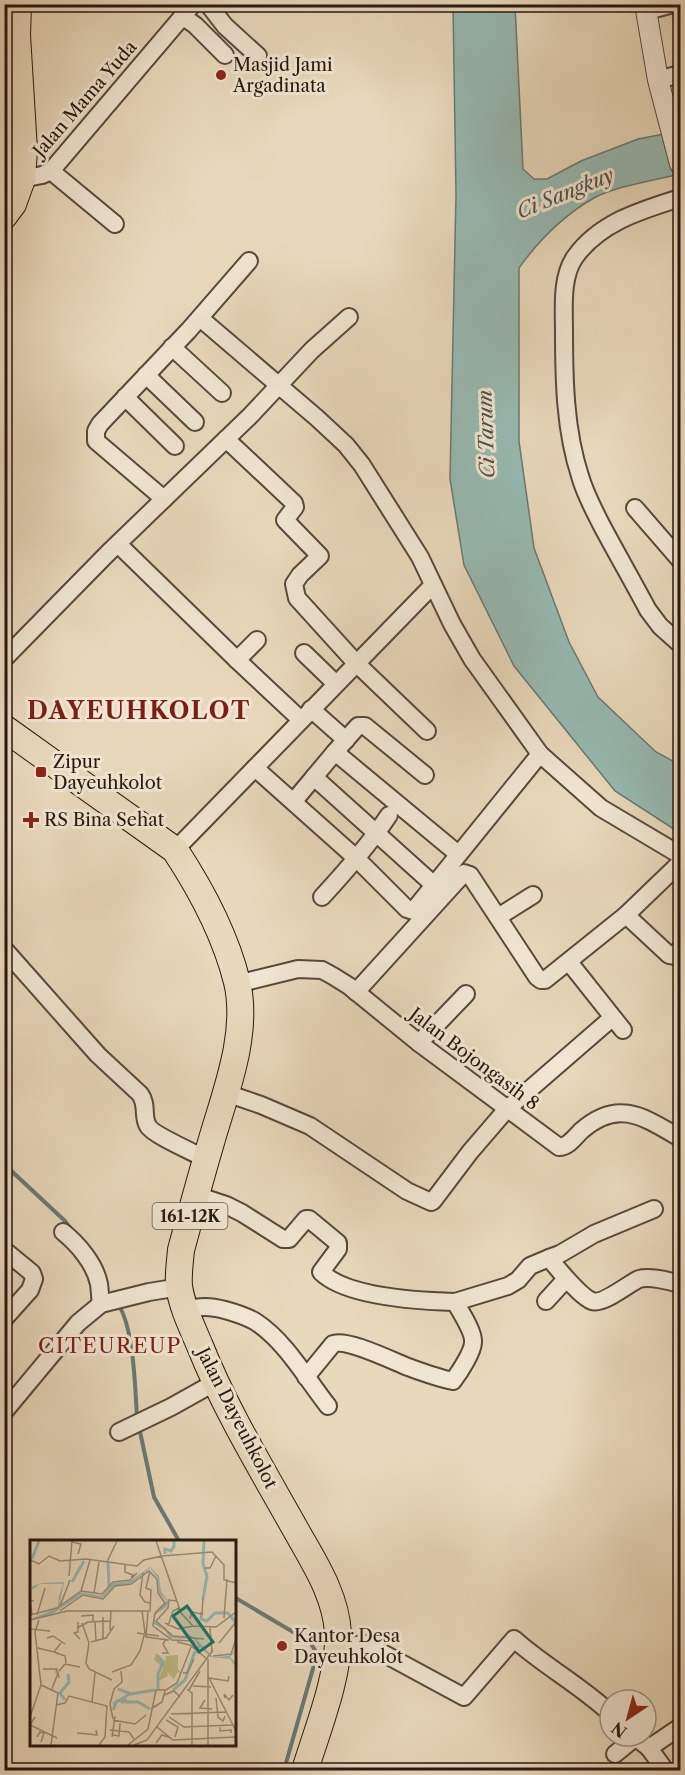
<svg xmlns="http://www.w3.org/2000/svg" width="685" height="1775" font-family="'Libre Caslon Text',serif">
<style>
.water{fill:#97bab3;stroke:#6a7972;stroke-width:1.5}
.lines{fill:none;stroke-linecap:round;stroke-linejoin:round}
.stream{stroke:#6a7972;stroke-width:4}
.minor-casing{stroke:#58483b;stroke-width:20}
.tertiary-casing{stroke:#58483b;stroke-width:22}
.primary-casing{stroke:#271810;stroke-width:28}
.minor{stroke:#f1e6d3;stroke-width:16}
.tertiary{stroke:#f1e6d3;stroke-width:20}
.primary{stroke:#e9d9bc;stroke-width:26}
.poi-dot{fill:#8f2418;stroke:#f1e6d3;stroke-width:2}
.labels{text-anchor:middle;stroke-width:6;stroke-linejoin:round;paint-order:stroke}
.shield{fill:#f1e6d3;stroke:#64564a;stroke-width:1.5}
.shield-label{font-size:16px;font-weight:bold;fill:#271810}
.poi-label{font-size:18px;fill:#271810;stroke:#f1e6d3;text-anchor:start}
.street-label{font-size:18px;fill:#271810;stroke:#f1e6d3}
.water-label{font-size:20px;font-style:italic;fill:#4e5149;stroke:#f1e6d3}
.quarter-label{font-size:21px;letter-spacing:1.5px;fill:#7a1f14;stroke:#f1e6d3}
.district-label{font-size:24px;font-weight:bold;letter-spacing:1.5px;fill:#7a1f14;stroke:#f1e6d3}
.inset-river{fill:none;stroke:#97bab3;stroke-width:3}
.inset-road{fill:none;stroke:#9b8c77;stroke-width:1.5}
.view{fill:#0f766e;fill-opacity:0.15;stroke:#0f766e;stroke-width:3}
.inset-edge{fill:none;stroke:#271810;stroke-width:3}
</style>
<rect width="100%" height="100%" fill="#e9d9bc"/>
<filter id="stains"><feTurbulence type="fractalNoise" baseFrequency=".00333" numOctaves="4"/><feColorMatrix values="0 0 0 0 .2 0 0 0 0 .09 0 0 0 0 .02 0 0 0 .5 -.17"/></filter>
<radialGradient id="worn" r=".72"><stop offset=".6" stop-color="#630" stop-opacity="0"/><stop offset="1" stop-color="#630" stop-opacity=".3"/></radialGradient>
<!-- water -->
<path class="water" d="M 453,5 L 515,5 L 523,169 L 534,179 L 547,179 L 581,161 L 638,139 L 680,131 L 680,174 C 656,180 616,186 594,198 C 564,215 539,240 519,268 L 519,441 L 534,548 L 569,642 L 598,697 L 656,752 L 680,765 L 680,833 L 615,791 L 514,666 L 464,565 L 450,479 L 456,194 Z"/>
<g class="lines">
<!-- stream -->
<g class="stream">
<path d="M 4,1164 L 65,1221 L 71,1229"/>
<path d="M 118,1304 C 134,1328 135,1387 137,1417"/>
<path d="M 139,1427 L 154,1497 L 179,1541"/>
<path d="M 234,1597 L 310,1642 L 316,1652 L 314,1665 L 284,1770"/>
</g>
<defs>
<g id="minor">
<path d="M 208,4 L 225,26 L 258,56"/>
<path d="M 647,11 L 673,4"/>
<path d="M 182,16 L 195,25 L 225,55"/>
<path d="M 658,80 L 680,74"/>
<path d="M 51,171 L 115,224"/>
<path d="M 22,179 L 42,175 L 51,171 L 193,4"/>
<path d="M 680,198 C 642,210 600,222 575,257 C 561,277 564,307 564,332 C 564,380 565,430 580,476 C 585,494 594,510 602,526 C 617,554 633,582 648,610 L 660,626 L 680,644"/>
<path d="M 200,318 L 317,418 L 346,445 L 362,465 L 420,557 L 452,624 L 472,659 L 540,754 L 601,808 L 680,855"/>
<path d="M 172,347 L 222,393"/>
<path d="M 146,375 L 195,422"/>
<path d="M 125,397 L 175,446"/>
<path d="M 226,439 L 294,503 L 295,507 L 285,520 L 320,556 L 300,575 L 294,584 L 297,598 L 356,663 L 427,731"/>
<path d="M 164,499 L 96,441 L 96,431 L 100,424 L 189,330 L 249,261"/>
<path d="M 635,508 L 680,560"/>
<path d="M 118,544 L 237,660 L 301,720"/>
<path d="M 304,653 L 336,684"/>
<path d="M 4,659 L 107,554 L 250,416 L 312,350 L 349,317"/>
<path d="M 237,660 L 257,640"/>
<path d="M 311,709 L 346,740"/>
<path d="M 335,752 L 358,726 L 365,726 L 425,775"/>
<path d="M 255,768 L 356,858 L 407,909 L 413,911 L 540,754"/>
<path d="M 314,777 L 335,752 L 458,854"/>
<path d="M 294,801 L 314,777 L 434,885"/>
<path d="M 175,850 L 433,585"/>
<path d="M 322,897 C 346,871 369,845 389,815"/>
<path d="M 626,915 L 669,955 L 674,956 L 680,949"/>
<path d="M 498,917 L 533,895"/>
<path d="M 4,949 L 98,1055 L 140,1094 C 148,1105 142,1116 148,1126 C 153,1135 195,1153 206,1159"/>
<path d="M 569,962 L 623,1030"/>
<path d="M 237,984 L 298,969 L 322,970 L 333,976 L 349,986 L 419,1043 L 559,1147 C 568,1147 575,1137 581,1131 C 618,1098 644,1117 680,1138"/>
<path d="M 356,992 L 464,873 L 470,875 L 537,977 L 541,980 L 545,980 L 626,915 L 680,863"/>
<path d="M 419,1043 L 466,994"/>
<path d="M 226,1093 L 261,1105 L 310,1126 L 407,1191 L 431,1202 L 433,1201 L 470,1152 L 507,1109 L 612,1018"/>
<path d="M 196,1195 L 226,1205 L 242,1213 L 283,1239 L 289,1239 L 306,1219 L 309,1219 L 338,1243 L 338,1249 L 321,1272 C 346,1297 420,1301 455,1302"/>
<path d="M 654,1209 L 594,1234 L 560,1254 L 549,1258 C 557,1268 581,1297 592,1301 C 603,1305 628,1284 639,1279 C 649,1276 670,1281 680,1284"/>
<path d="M 63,1232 C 78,1244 95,1264 99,1284 C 100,1291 100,1298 101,1304"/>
<path d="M 4,1250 L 32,1273 L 34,1279 L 30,1290 L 4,1319"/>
<path d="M 546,1301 L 566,1279"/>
<path d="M 185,1310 C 200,1306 210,1306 225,1310 C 236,1313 246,1316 256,1322 C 286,1342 306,1378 328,1406"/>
<path d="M 306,1377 L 333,1344 C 346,1338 393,1361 408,1367 C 422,1372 438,1378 453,1381 C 459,1373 473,1352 473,1342 C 474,1332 460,1311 455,1302 L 508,1286 L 518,1280 L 530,1266 L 549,1258"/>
<path d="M 4,1412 L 78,1323 L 101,1304 L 149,1292 L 180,1287"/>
<path d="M 119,1432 L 171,1407 L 214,1383"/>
<path d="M 337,1647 L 366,1644 L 464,1697 L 514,1639 C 544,1666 580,1685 610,1713"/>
<path d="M 634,1736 L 649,1748 L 680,1727"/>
<path d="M 649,1748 L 665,1770"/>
<path d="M 615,1754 L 636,1737"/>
</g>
<path id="tertiary" d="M 645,4 L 658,80 L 680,164"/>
<g id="primary">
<path d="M 4,216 L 13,204 L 22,179 L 24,150 L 17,35 L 18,4"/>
<path d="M 4,728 L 175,850 C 200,888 226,937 237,982 C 249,1033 226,1091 212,1139 C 201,1176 191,1213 181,1250 C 180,1262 178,1274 179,1286 C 182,1307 192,1327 200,1346 C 226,1411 263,1471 297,1532 C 315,1564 336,1596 338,1633 C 340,1674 317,1731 305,1770"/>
</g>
</defs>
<!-- minor casing -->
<use href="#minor" class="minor-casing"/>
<!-- tertiary casing -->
<use href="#tertiary" class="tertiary-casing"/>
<!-- primary casing -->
<use href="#primary" class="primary-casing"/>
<!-- minor -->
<use href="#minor" class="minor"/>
<!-- tertiary -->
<use href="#tertiary" class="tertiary"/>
<!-- primary -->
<use href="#primary" class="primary"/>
</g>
<!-- markers -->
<g class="poi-dot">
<circle cx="221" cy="75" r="6"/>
<rect x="35" y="766" width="12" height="12" rx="3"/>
<path d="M28 811h6v6h6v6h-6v6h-6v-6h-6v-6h6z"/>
<circle cx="282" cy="1646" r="6"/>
</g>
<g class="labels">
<!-- shield labels -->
<rect class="shield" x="152.5" y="1203" width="75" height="26" rx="4.5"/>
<g class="shield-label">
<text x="190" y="1222">161-12K</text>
</g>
<!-- poi labels -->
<g class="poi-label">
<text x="233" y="71">Masjid Jami<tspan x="233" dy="21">Argadinata</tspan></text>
<text x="53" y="768">Zipur<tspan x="53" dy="21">Dayeuhkolot</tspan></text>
<text x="44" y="826">RS Bina Sehat</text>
<text x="294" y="1642">Kantor Desa<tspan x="294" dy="21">Dayeuhkolot</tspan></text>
</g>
<!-- street labels -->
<g class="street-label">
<text transform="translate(85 99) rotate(-49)" y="6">Jalan Mama Yuda</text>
<text transform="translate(474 1059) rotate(37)" y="6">Jalan Bojongasih 8</text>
<text transform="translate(237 1418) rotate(63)" y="6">Jalan Dayeuhkolot</text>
</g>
<!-- water labels -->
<g class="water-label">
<text transform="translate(565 193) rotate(-22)" y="7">Ci Sangkuy</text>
<text transform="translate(486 434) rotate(-92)" y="7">Ci Tarum</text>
</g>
<!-- quarter labels -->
<g class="quarter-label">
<text x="110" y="1353">CITEUREUP</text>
</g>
<!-- district labels -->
<g class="district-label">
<text x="139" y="719">DAYEUHKOLOT</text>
</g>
</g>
<!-- overview -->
<g transform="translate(30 1540)">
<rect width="206" height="206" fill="#e9d9bc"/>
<path d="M 126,113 L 135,122 L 136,116 L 148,115 L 148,129 L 152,134 L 148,132 L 144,139 L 137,132 L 138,136 L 128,141 L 133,128 L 124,120 Z" fill="#bfbd8b"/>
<path d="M 120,27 L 129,36 L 131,52 L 139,62 L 136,67 L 125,75 L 125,82 L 136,88 L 142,97 L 159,95 L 165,98 L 183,117 L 199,116 L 205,111 L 205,103 L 205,112 L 200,117 L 205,122 L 205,126 L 200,119 L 180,117 L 170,107 L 165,116 L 168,105 L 164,99 L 140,98 L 135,90 L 124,84 L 125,72 L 137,61 L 129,53 L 128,38 L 120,28 L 101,43 L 84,46 L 72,58 L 53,54 L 19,76 L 0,79 L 28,68 L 28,66 L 29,56 L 33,44 L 10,44 L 0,51 L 3,46 L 12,43 L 34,42 L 29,68 L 50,52 L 72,56 L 83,43 L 100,41 Z" fill="#97bab3"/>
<path class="inset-river" d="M 135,14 L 135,9 L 141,11 L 144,6 L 144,1M 2,19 L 9,1M 78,21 L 79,46M 42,42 L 54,21M 173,59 L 177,36 L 173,24 L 174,1M 172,72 L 171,79 L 177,81 L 185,73 L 198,73 L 206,83M 128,116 L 133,122 L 128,134 L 128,149M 88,149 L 101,154 L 125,150M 143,150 L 155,140 L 165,111M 35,160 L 30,153 L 39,142 L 38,134M 91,162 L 108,162 L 120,169M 83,164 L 100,154M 83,170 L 87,161 L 97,160"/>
<path class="inset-road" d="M 126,1 L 151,73 L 163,86 L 186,87 L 206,72M 42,2 L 51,4 L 48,14M 132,16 L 182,12 L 194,25 L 194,40 L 206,43M 0,20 L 9,24 L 19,16 L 30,21 L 56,19 L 107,26 L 114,20 L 132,16M 77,22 L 87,1M 95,25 L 95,32 L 103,35 L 101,37M 175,28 L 180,28 L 186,16M 113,33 L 110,55 L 115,62 L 121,63M 39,36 L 42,1M 51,51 L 60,20M 64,53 L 69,22M 30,66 L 40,40M 30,71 L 53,55 L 73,59 L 85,46 L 101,44 L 119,31 L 127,39 L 128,53 L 135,63 L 125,73 L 123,86 L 142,100 L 163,101 L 166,109M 120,72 L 121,50 L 116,48 L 120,31M 0,75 L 27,68 L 51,51 L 72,54 L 83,42 L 100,40 L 107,33M 2,75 L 0,60 L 4,61M 7,75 L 15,48M 51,76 L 63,75 L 63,82M 73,77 L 73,98M 194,78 L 197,39M 160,79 L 162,72 L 172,74 L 173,58M 0,80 L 37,71 L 118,71 L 116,97 L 139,100M 126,81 L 143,96 L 174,99M 126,81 L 138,68 L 139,60 L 147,61M 48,82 L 48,92 L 44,93 L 50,99M 65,82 L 66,101M 52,83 L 59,103 L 56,123 L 59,129 L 82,140M 135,83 L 148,89 L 163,86M 138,86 L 143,71 L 149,68M 47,88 L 58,82 L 80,81M 180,88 L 182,112M 0,89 L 20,91M 80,90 L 81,70M 107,93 L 129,96M 17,98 L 23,96 L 35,104M 61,102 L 76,98 L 84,86M 147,102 L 160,105 L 177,119M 189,103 L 206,82M 8,108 L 24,112 L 31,103M 24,112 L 35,116 L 36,123M 132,113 L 138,113 L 133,104 L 136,99M 183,116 L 201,114 L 206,99M 178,119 L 178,205M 13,129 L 27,129 L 26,133M 206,130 L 206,150M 29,131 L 35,124 L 50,127M 82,132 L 101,125 L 110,111 L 115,92 L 112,71M 153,133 L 157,133 L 164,119M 178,136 L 206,191M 179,138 L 198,141 L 199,136M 11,145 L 28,153 L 21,205M 163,146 L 181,147M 22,149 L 28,133 L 29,138M 157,149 L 162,153 L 162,205M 159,150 L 170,131M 134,155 L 144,151 L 150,157M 186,158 L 188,177 L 193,181 L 195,176M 195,158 L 194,154 L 199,160 L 203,155M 175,160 L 170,168 L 182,169M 62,162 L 65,133M 26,165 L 35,163 L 39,156 L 77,166 L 75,197 L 69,205M 121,169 L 132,162 L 135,151M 141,174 L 196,172M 0,177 L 11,145 L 5,92 L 9,80M 5,177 L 0,185 L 27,198M 139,177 L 154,187 L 202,185M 83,179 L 80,164 L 84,149 L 92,142 L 91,131M 83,180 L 105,184 L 116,175M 136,180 L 148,187 L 145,197M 127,187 L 143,200 L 206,197M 190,187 L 190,191 L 201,190 L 201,193M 80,190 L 99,192 L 104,199M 47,193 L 67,195 L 66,190M 83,195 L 89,196 L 90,183M 7,197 L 10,192 L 14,193 L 11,202M 82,197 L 85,176M 126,203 L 132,195 L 141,198M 98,205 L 118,189 L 126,150 L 136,150 L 147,143 L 161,107M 104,205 L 117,200 L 183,110"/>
<path class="view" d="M 157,66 L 183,102 L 169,112 L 143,76 Z"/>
<rect width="206" height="206" class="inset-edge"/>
</g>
<!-- margin -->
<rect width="685" height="1775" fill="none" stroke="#e9d9bc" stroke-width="24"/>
<rect x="6" y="6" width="673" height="1763" fill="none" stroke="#271810" stroke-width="3"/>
<rect x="12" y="12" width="661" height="1751" fill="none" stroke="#271810" stroke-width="1.5"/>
<!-- north arrow -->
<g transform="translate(628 1718) rotate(216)"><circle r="28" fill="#f1e6d3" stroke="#a09485" stroke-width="1.5"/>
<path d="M0-4.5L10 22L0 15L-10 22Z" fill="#8f2418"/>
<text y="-9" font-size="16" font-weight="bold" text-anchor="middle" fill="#271810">N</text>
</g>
<rect width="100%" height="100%" filter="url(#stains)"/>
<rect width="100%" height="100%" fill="url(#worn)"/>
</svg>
